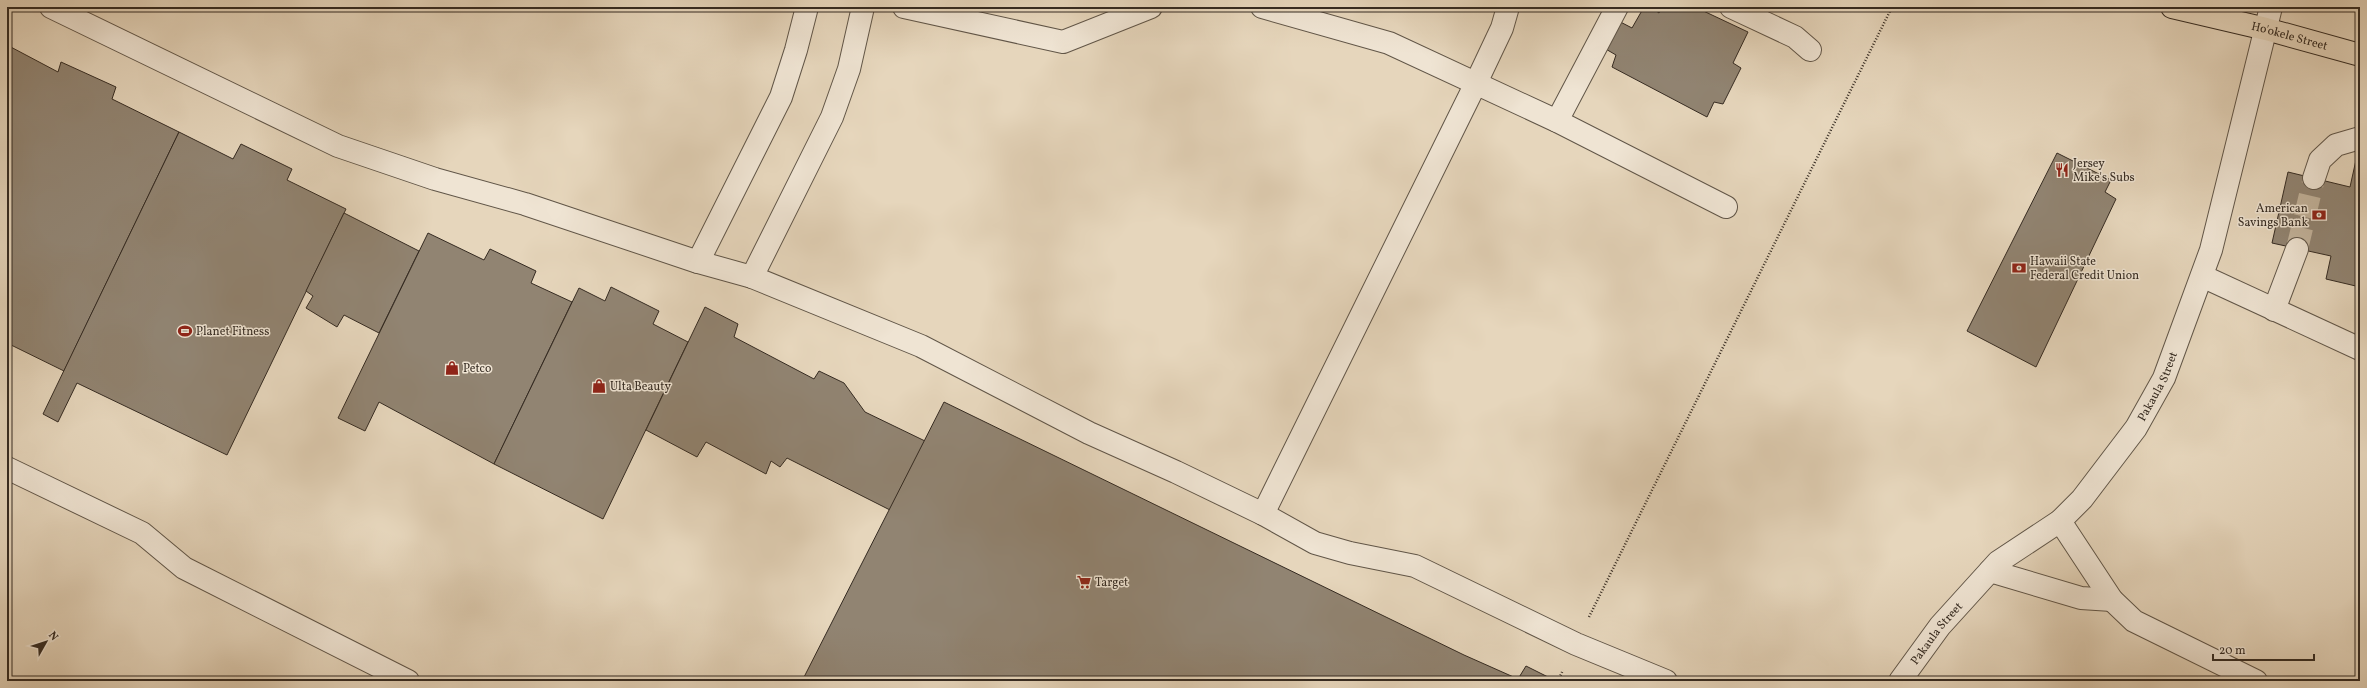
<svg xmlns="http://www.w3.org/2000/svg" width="2367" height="688" font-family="Vollkorn,serif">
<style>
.building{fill:#918472;stroke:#352b22}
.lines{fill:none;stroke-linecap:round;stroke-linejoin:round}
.minor-tunnel{stroke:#c3b49d;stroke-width:22;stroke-dasharray:22 11;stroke-linecap:butt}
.minor-casing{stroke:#615648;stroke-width:24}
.major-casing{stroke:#352b22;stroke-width:24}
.path{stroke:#352b22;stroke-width:2.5;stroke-dasharray:1 2;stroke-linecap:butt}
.minor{stroke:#efe4d3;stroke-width:22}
.major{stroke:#e6d6bc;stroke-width:22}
.labels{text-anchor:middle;stroke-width:3;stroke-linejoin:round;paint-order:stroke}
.street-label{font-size:12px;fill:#352b22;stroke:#efe4d3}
.poi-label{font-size:12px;fill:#352b22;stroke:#efe4d3;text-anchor:start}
</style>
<rect width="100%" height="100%" fill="#e6d6bc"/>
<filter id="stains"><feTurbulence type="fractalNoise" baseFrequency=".005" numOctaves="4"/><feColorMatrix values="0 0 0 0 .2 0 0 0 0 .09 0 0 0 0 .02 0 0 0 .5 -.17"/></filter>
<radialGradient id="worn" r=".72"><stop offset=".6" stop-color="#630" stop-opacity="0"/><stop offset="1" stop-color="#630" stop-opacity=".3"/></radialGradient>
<!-- building -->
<g class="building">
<path d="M 1644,7 L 1651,7 L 1659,13 L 1662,7 L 1695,7 L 1748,32 L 1733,63 L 1741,68 L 1723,104 L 1714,102 L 1707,117 L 1612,67 L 1616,55 L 1592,41 L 1605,14 L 1632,28 Z"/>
<path d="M 7,45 L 58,72 L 61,62 L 116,87 L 112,99 L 179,132 L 64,371 L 7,343 Z"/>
<path d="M 179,132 L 233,159 L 241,144 L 292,169 L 287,180 L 346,209 L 227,455 L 77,383 L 58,422 L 43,414 Z"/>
<path d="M 2360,142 L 2360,287 L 2326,279 L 2331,256 L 2272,243 L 2288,172 L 2350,187 Z"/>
<path d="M 2057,153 L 2111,180 L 2105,192 L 2116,199 L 2036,367 L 1967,331 Z"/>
<path d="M 344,213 L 419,251 L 379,333 L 344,315 L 337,327 L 306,308 L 313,296 L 306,291 Z"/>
<path d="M 428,233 L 484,260 L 490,249 L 536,271 L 531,283 L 572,302 L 494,464 L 379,402 L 365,431 L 338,418 Z"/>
<path d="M 611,287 L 659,311 L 653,324 L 688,342 L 603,519 L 494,464 L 579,288 L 605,301 Z"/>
<path d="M 705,307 L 738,324 L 734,337 L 814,379 L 819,371 L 844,383 L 865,412 L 925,441 L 890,510 L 787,458 L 780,467 L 771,461 L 766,474 L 706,442 L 697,457 L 646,430 Z"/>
<path d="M 944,402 L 1464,655 L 1518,679 L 1526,666 L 1556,681 L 802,681 Z"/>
</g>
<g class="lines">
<!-- minor-tunnel -->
<path class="minor-tunnel" d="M 2297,249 L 2314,178"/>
<defs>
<g id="minor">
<path d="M 51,7 L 338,146 L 435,179 L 525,204 L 698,262 L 752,277 L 921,346 L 1089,433 L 1176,472 L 1263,514 L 1315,543 L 1350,553 L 1415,566 L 1576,644 L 1666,681"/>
<path d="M 904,7 L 1063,42 L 1151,7"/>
<path d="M 1262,7 L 1389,43 L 1557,121 L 1726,207"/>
<path d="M 1731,7 L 1795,37 L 1810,50"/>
<path d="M 1557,121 L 1617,7"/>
<path d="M 2314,178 L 2320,160 L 2336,145 L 2360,138"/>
<path d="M 698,262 L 781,97 L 796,50 L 807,7"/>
<path d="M 2202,276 L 2360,349"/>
<path d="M 752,277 L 832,117 L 849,69 L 863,7"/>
<path d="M 2274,310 L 2297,249"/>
<path d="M 7,468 L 142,533 L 184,568 L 408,681"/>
<path d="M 1263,514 L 1476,83 L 1502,28 L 1508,7"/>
<path d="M 2060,521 L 2112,600 L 2134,621 L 2256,681"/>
<path d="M 1990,571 L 2081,598 L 2112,600"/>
<path id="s1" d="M 1900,681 L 1940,626 L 1998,562 L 2060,521 L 2082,499 L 2136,428 L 2164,378 L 2211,250 L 2271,7"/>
</g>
<g id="major">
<path id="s2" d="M 2172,7 L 2266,29 L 2360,55"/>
</g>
</defs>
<!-- minor casing -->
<use href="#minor" class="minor-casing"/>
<!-- major casing -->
<use href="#major" class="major-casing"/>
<!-- path -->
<g class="path">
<path d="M 1589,617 L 1892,7"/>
<path d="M 1558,681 L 1563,670"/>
</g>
<!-- minor -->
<use href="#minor" class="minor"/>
<!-- major -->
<use href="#major" class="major"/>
</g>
<!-- icons -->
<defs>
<symbol id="restaurant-bare" viewBox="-9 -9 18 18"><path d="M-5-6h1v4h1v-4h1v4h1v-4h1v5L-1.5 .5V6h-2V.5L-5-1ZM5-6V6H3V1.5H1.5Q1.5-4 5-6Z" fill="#8f2418" stroke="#efe4d3" stroke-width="2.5" paint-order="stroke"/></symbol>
<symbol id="bank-bare" viewBox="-9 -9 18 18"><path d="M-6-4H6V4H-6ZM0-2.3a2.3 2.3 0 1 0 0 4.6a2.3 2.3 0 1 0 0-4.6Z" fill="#8f2418" stroke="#efe4d3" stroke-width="2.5" paint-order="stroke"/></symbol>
<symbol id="stadium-bare" viewBox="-9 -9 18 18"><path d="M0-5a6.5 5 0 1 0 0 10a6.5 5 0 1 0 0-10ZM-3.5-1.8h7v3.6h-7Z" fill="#8f2418" stroke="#efe4d3" stroke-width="2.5" paint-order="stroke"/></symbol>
<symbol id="shop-bare" viewBox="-9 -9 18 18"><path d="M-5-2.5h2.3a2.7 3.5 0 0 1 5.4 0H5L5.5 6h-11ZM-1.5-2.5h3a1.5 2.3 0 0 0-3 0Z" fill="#8f2418" stroke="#efe4d3" stroke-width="2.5" paint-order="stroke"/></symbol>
<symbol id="supermarket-bare" viewBox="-9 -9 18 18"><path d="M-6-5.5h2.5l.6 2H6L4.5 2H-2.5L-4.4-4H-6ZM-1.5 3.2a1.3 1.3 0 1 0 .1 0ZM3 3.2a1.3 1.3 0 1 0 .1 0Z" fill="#8f2418" stroke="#efe4d3" stroke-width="2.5" paint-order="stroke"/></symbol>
</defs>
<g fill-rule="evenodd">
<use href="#restaurant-bare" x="2052" y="160" width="20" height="20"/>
<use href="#bank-bare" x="2309" y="205" width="20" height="20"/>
<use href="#bank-bare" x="2009" y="258" width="20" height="20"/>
<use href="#stadium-bare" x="175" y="321" width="20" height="20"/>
<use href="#shop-bare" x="442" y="358" width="20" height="20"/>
<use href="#shop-bare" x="589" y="376" width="20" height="20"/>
<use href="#supermarket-bare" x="1074" y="572" width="20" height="20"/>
</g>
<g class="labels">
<!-- street labels -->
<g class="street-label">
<text dy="4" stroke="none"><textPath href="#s2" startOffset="121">Ho'okele Street</textPath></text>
<text dy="4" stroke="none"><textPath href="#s1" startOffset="396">Pakaula Street</textPath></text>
<text dy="4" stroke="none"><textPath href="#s1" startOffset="60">Pakaula Street</textPath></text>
</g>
<!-- poi labels -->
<g class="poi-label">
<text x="2073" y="167">Jersey<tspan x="2073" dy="14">Mike's Subs</tspan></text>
<text x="2308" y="212" text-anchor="end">American<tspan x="2308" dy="14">Savings Bank</tspan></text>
<text x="2030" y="265">Hawaii State<tspan x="2030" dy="14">Federal Credit Union</tspan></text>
<text x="196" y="335">Planet Fitness</text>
<text x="463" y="372">Petco</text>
<text x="610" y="390">Ulta Beauty</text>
<text x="1095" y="586">Target</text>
</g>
</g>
<!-- margin -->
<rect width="2367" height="688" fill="none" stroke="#e6d6bc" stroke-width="24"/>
<rect x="8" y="8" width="2351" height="672" fill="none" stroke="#352b22" stroke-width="2"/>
<rect x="12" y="12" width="2343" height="664" fill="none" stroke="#352b22"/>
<!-- north arrow -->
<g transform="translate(46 642) rotate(51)" stroke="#efe4d3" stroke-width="3" paint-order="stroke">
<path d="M0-3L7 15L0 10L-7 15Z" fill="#352b22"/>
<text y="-6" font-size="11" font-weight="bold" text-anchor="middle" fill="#352b22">N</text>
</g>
<!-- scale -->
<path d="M2213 654v6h101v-6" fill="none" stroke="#352b22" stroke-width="2"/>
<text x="2219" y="654" font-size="12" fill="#352b22" stroke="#efe4d3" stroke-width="3" paint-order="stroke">20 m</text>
<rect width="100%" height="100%" filter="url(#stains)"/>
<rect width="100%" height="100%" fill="url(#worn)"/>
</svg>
